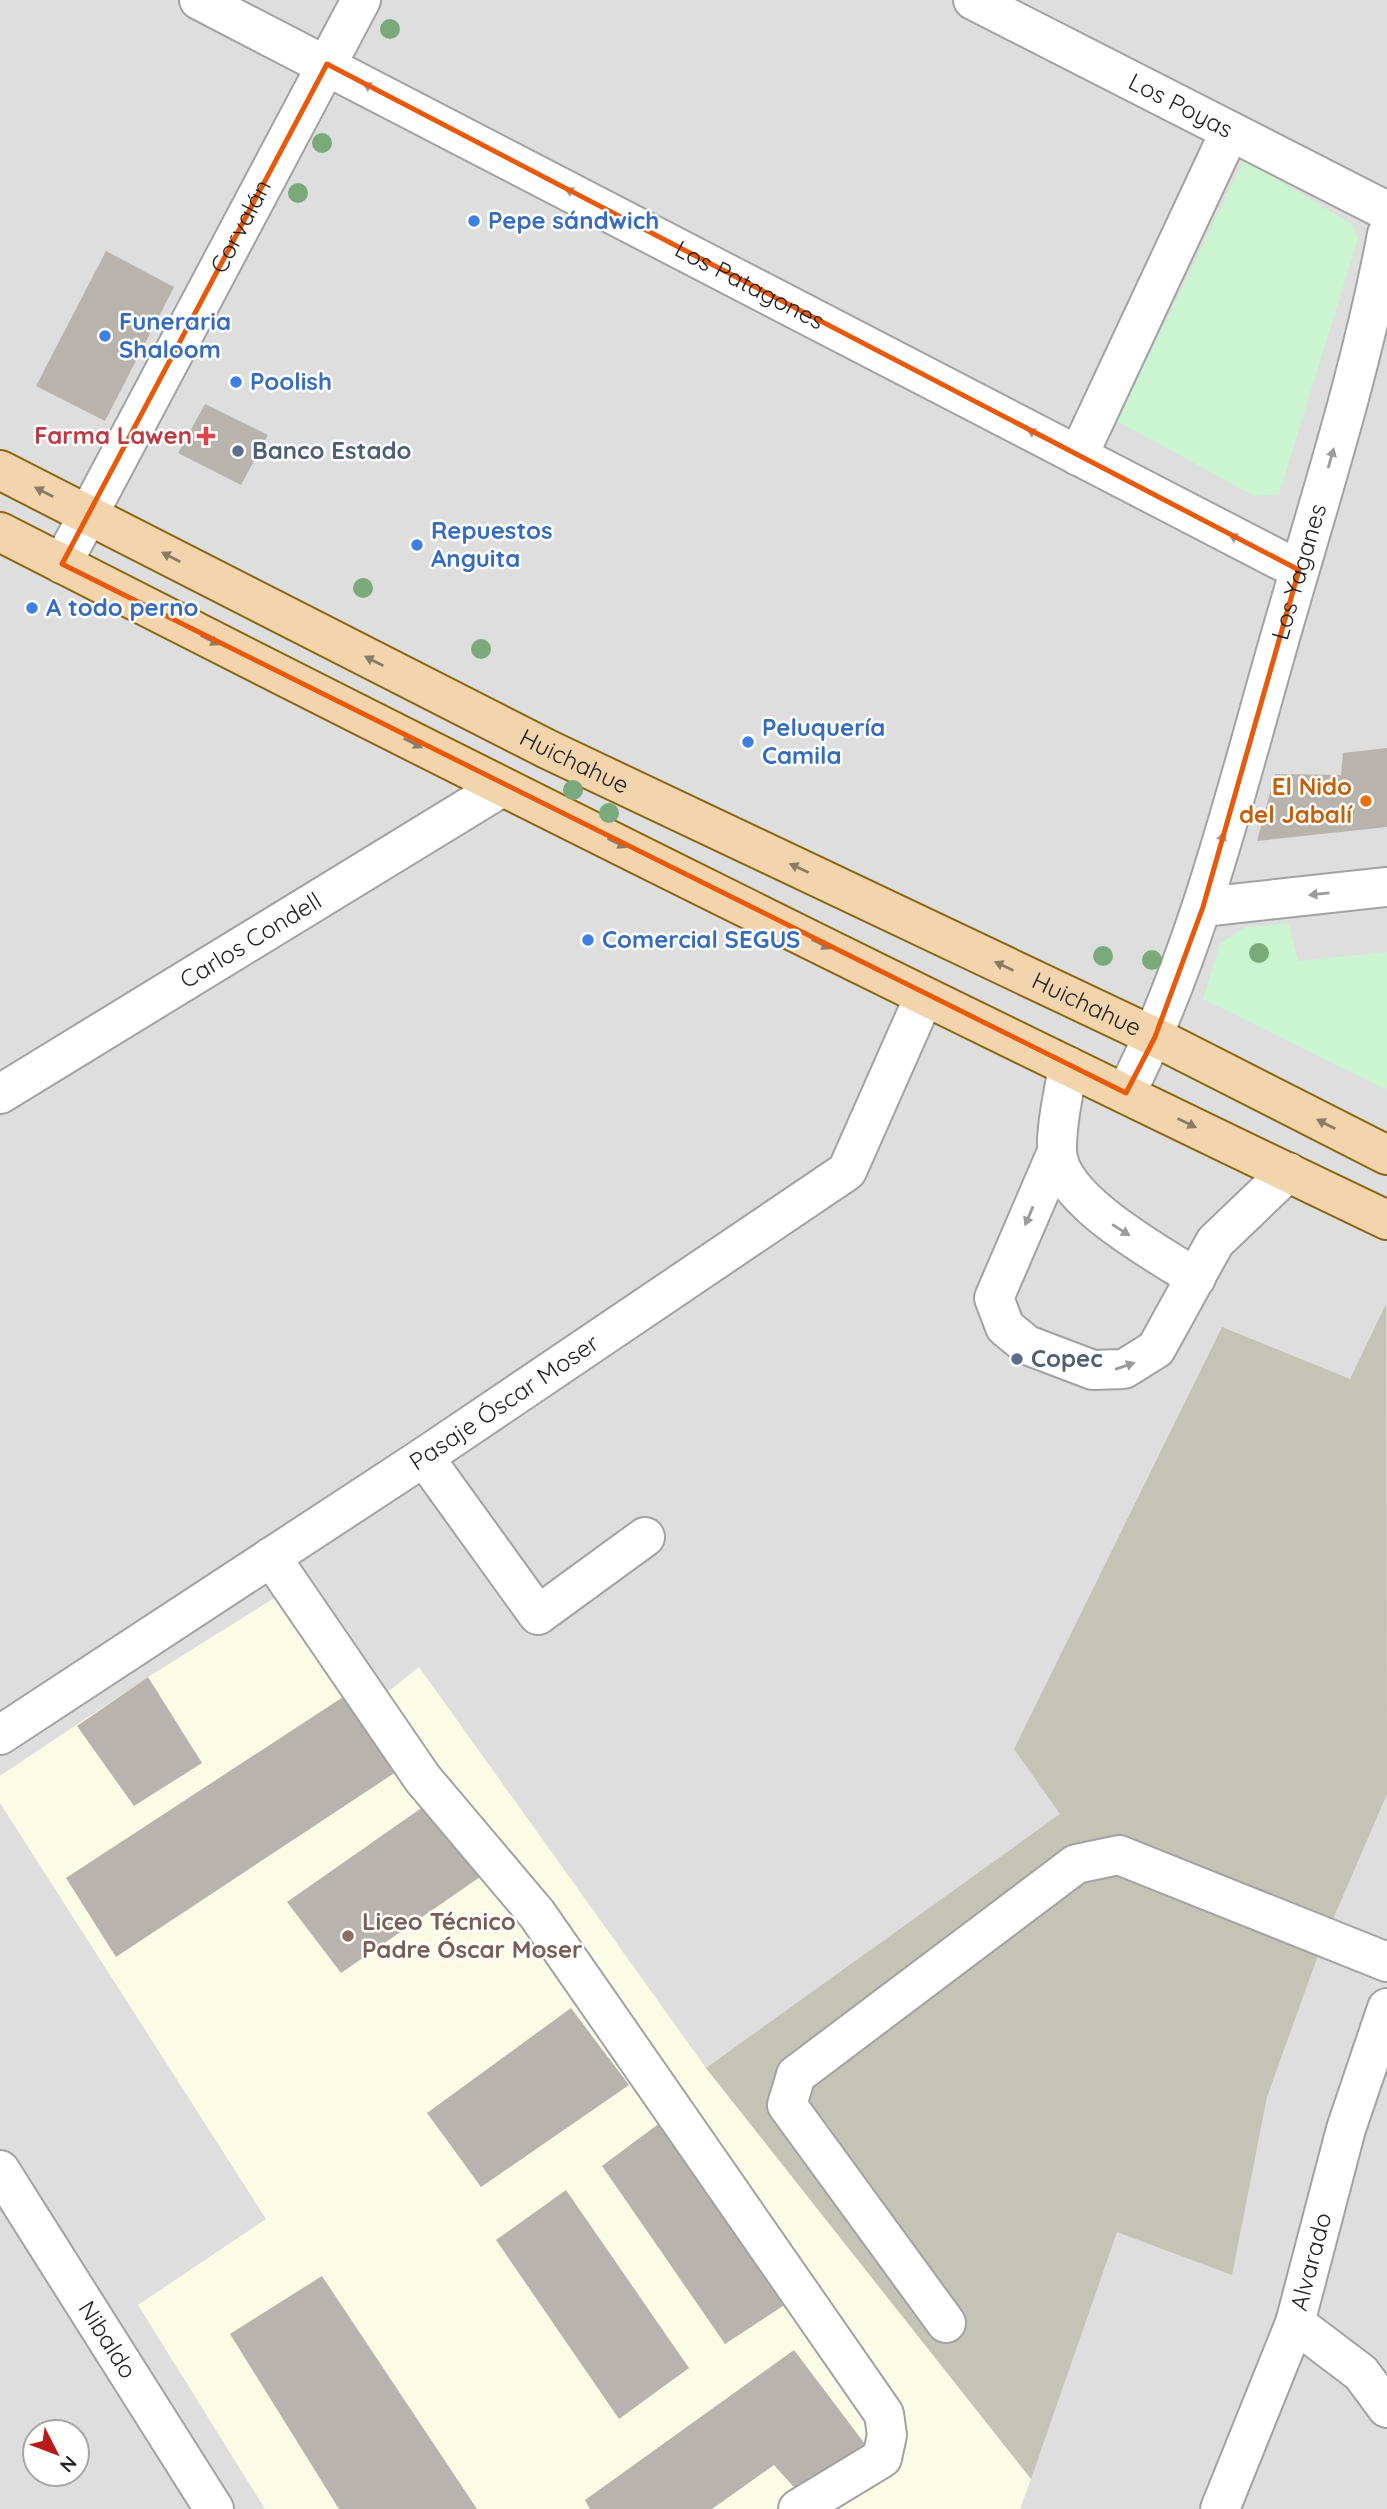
<svg xmlns="http://www.w3.org/2000/svg" width="1387" height="2509" font-family="Quicksand,sans-serif">
<style>
.residential{fill:#dedede;fill-rule:evenodd}
.education{fill:#fbfce5}
.construction{fill:#c3c4b5}
.park{fill:#cbf4d0}
.building{fill:#b9b3ae}
.lines{fill:none;stroke-linecap:round;stroke-linejoin:round}
.minor-casing{stroke:#a2a2a2;stroke-width:42}
.major-casing{stroke:#8b6612;stroke-width:42}
.minor{stroke:#fff;stroke-width:38}
.major{stroke:#f2d5ac;stroke-width:38}
.tree{fill:#7aaa7c}
.oneway{fill:#9b9b9b}
.oneway2{fill:#8a7b66}
.marked{fill:none;stroke:#e8590c;stroke-width:5;stroke-linejoin:round}
.shop-dot{fill:#3f7fe0;stroke:#fff;stroke-width:2.5}
.health-dot{fill:#e0444e;stroke:#fff;stroke-width:2.5}
.service-dot{fill:#5c6f8a;stroke:#fff;stroke-width:2.5}
.food-dot{fill:#e8710a;stroke:#fff;stroke-width:2.5}
.education-dot{fill:#8d6e63;stroke:#fff;stroke-width:2.5}
.labels{text-anchor:middle;stroke-width:5;stroke-linejoin:round;paint-order:stroke}
.street-label{font-size:24px;fill:#212121;stroke:#fff}
.shop-label{font-size:24px;font-weight:bold;fill:#366cbe;stroke:#fff;text-anchor:start}
.health-label{font-size:24px;font-weight:bold;fill:#be3a42;stroke:#fff;text-anchor:end}
.service-label{font-size:24px;font-weight:bold;fill:#4e5e75;stroke:#fff;text-anchor:start}
.food-label{font-size:24px;font-weight:bold;fill:#c56008;stroke:#fff;text-anchor:end}
.education-label{font-size:24px;font-weight:bold;fill:#785e54;stroke:#fff;text-anchor:start}
</style>
<rect width="100%" height="100%" fill="#f0ede8"/>
<!-- residential -->
<path class="residential" d="M 0,0 L 1387,0 L 1387,2509 L 0,2509 ZM 35,2432 L 77,2432 L 77,2474 L 35,2474 Z"/>
<!-- education -->
<path class="education" d="M 297,1584 L 379,1699 L 419,1667 L 706,2068 L 1031,2479 L 1020,2509 L 265,2509 L 138,2305 L 266,2219 L 0,1803 L 0,1776 L 148,1677 Z"/>
<!-- construction -->
<path class="construction" d="M 1386,1304 L 1387,1794 L 1321,1947 L 1267,2097 L 1232,2275 L 1117,2232 L 1031,2479 L 706,2068 L 1060,1814 L 1014,1749 L 1222,1327 L 1350,1379 Z"/>
<!-- park -->
<g class="park">
<path d="M 1244,160 L 1352,224 L 1358,239 L 1279,494 L 1254,496 L 1117,421 Z"/>
<path d="M 1289,924 L 1298,961 L 1387,952 L 1387,1090 L 1203,999 L 1220,944 L 1245,927 Z"/>
</g>
<!-- building -->
<g class="building">
<path d="M 106,251 L 174,287 L 105,421 L 36,386 Z"/>
<path d="M 205,404 L 268,435 L 241,485 L 178,453 Z"/>
<path d="M 1387,748 L 1387,827 L 1257,841 L 1275,774 L 1341,775 L 1343,753 Z"/>
<path d="M 148,1677 L 202,1763 L 134,1806 L 77,1726 Z"/>
<path d="M 346,1695 L 402,1768 L 116,1957 L 66,1878 Z"/>
<path d="M 430,1802 L 483,1875 L 341,1973 L 287,1902 Z"/>
<path d="M 571,2008 L 629,2085 L 481,2187 L 427,2113 Z"/>
<path d="M 661,2122 L 789,2302 L 725,2344 L 602,2166 Z"/>
<path d="M 566,2190 L 689,2368 L 619,2419 L 496,2240 Z"/>
<path d="M 322,2276 L 477,2509 L 339,2509 L 230,2334 Z"/>
<path d="M 794,2350 L 868,2448 L 801,2495 L 774,2465 L 712,2509 L 590,2509 L 585,2500 Z"/>
</g>
<g class="lines">
<defs>
<g id="minor">
<path id="s1" d="M 199,0 L 1299,570"/>
<path id="s2" d="M 973,0 L 1387,211"/>
<path d="M 1078,456 L 1230,131"/>
<path id="s3" d="M 62,564 L 361,0"/>
<path d="M 1203,907 L 1387,887"/>
<path d="M 1068,1066 C 1064,1093 1056,1124 1057,1151 C 1058,1200 1160,1255 1196,1278"/>
<path id="s4" d="M 1126,1093 C 1197,952 1234,799 1277,648 C 1316,511 1361,374 1387,234"/>
<path id="s5" d="M 0,1094 L 502,787"/>
<path d="M 1056,1154 L 994,1298 L 1005,1327 L 1027,1345 L 1093,1370 L 1124,1369 L 1156,1349 L 1215,1242 L 1288,1172"/>
<path d="M 424,1457 L 538,1615 L 645,1537"/>
<path d="M 271,1557 L 423,1779 L 537,1914 L 884,2414 L 887,2435 L 882,2458 L 798,2509"/>
<path id="s6" d="M 0,1735 L 424,1457 L 847,1171 L 924,997"/>
<path id="s7" d="M 0,2170 L 214,2509"/>
<path d="M 946,2323 L 787,2105 L 796,2075 L 1076,1864 L 1119,1855 L 1387,1962"/>
<path d="M 1295,2323 L 1361,2373 L 1387,2408"/>
<path id="s8" d="M 1220,2509 L 1295,2323 L 1346,2129 L 1387,2008"/>
</g>
<g id="major">
<path id="s9" d="M 0,470 L 547,749 L 1155,1037 L 1387,1155"/>
<path d="M 0,532 C 460,767 921,998 1387,1220"/>
</g>
</defs>
<!-- minor casing -->
<use href="#minor" class="minor-casing"/>
<!-- major casing -->
<use href="#major" class="major-casing"/>
<!-- minor -->
<use href="#minor" class="minor"/>
<!-- major -->
<use href="#major" class="major"/>
</g>
<!-- trees -->
<g class="tree">
<circle cx="390" cy="29" r="10"/>
<circle cx="322" cy="143" r="10"/>
<circle cx="298" cy="193" r="10"/>
<circle cx="363" cy="588" r="10"/>
<circle cx="481" cy="649" r="10"/>
<circle cx="573" cy="790" r="10"/>
<circle cx="609" cy="813" r="10"/>
<circle cx="1259" cy="953" r="10"/>
<circle cx="1103" cy="956" r="10"/>
<circle cx="1152" cy="960" r="10"/>
</g>
<!-- one-way arrows -->
<defs><path id="oneway-solid" d="M-6-.8H1V-3.2L6.5 0L1 3.2V.8H-6Z" transform="scale(1.75)"/></defs>
<g class="oneway">
<use href="#oneway-solid" transform="translate(372 88) rotate(-153)"/>
<use href="#oneway-solid" transform="translate(574 193) rotate(-152)"/>
<use href="#oneway-solid" transform="translate(1036 434) rotate(-152)"/>
<use href="#oneway-solid" transform="translate(1331 458) rotate(-74)"/>
<use href="#oneway-solid" transform="translate(1238 539) rotate(-153)"/>
<use href="#oneway-solid" transform="translate(1221 842) rotate(-74)"/>
<use href="#oneway-solid" transform="translate(1319 894) rotate(174)"/>
<use href="#oneway-solid" transform="translate(1029 1216) rotate(113)"/>
<use href="#oneway-solid" transform="translate(1121 1230) rotate(32)"/>
<use href="#oneway-solid" transform="translate(1125 1366) rotate(-19)"/>
</g>
<g class="oneway2">
<use href="#oneway-solid" transform="translate(44 492) rotate(-153)"/>
<use href="#oneway-solid" transform="translate(171 557) rotate(-153)"/>
<use href="#oneway-solid" transform="translate(210 640) rotate(27)"/>
<use href="#oneway-solid" transform="translate(374 661) rotate(-153)"/>
<use href="#oneway-solid" transform="translate(413 743) rotate(27)"/>
<use href="#oneway-solid" transform="translate(617 843) rotate(26)"/>
<use href="#oneway-solid" transform="translate(799 868) rotate(-155)"/>
<use href="#oneway-solid" transform="translate(821 944) rotate(27)"/>
<use href="#oneway-solid" transform="translate(1004 966) rotate(-155)"/>
<use href="#oneway-solid" transform="translate(1187 1123) rotate(26)"/>
<use href="#oneway-solid" transform="translate(1326 1124) rotate(-153)"/>
</g>
<!-- marked area -->
<path class="marked" d="M 327,64 L 1299,570 L 1203,907 L 1155,1037 L 1126,1093 L 62,564 Z"/>
<!-- markers -->
<g class="shop-dot">
<circle cx="474" cy="221" r="7"/>
<circle cx="105" cy="336" r="7"/>
<circle cx="236" cy="382" r="7"/>
<circle cx="417" cy="545" r="7"/>
<circle cx="32" cy="608" r="7"/>
<circle cx="748" cy="742" r="7"/>
<circle cx="588" cy="940" r="7"/>
</g>
<path class="health-dot" d="M202.5 425.5h7v7h7v7h-7v7h-7v-7h-7v-7h7z"/>
<g class="service-dot">
<circle cx="238" cy="451" r="7"/>
<circle cx="1017" cy="1359" r="7"/>
</g>
<circle class="food-dot" cx="1366" cy="801" r="7"/>
<circle class="education-dot" cx="348" cy="1936" r="7"/>
<g class="labels">
<!-- street labels -->
<g class="street-label">
<text dy="8" stroke="none"><textPath href="#s2" startOffset="233">Los Poyas</textPath></text>
<text dy="8" stroke="none"><textPath href="#s3" startOffset="382">Corvalán</textPath></text>
<text dy="8" stroke="none"><textPath href="#s1" startOffset="620">Los Patagones</textPath></text>
<text dy="8" stroke="none"><textPath href="#s4" startOffset="550">Los Yaganes</textPath></text>
<text dy="8" stroke="none"><textPath href="#s9" startOffset="644">Huichahue</textPath></text>
<text dy="8" stroke="none"><textPath href="#s5" startOffset="294">Carlos Condell</textPath></text>
<text dy="8" stroke="none"><textPath href="#s9" startOffset="1211">Huichahue</textPath></text>
<text dy="8" stroke="none"><textPath href="#s6" startOffset="604">Pasaje Óscar Moser</textPath></text>
<text dy="8" stroke="none"><textPath href="#s8" startOffset="264">Alvarado</textPath></text>
<text dy="8" stroke="none"><textPath href="#s7" startOffset="201">Nibaldo</textPath></text>
</g>
<!-- shop labels -->
<g class="shop-label">
<text x="488" y="229">Pepe sándwich</text>
<text x="119" y="330">Funeraria<tspan x="119" dy="28">Shaloom</tspan></text>
<text x="250" y="390">Poolish</text>
<text x="431" y="539">Repuestos<tspan x="431" dy="28">Anguita</tspan></text>
<text x="46" y="616">A todo perno</text>
<text x="762" y="736">Peluquería<tspan x="762" dy="28">Camila</tspan></text>
<text x="602" y="948">Comercial SEGUS</text>
</g>
<!-- health labels -->
<g class="health-label">
<text x="192" y="444">Farma Lawen</text>
</g>
<!-- service labels -->
<g class="service-label">
<text x="252" y="459">Banco Estado</text>
<text x="1031" y="1367">Copec</text>
</g>
<!-- food labels -->
<g class="food-label">
<text x="1352" y="795">El Nido<tspan x="1352" dy="28">del Jabalí</tspan></text>
</g>
<!-- education labels -->
<g class="education-label">
<text x="362" y="1930">Liceo Técnico<tspan x="362" dy="28">Padre Óscar Moser</tspan></text>
</g>
</g>
<!-- north arrow -->
<g transform="translate(56 2453) rotate(132)"><circle r="33" fill="#ffffff" stroke="#a6a6a6" stroke-width="2"/>
<path d="M0-5L12 26L0 18L-12 26Z" fill="#b91c18"/>
<text y="-10" font-size="19" font-weight="bold" text-anchor="middle" fill="#212121">N</text>
</g>
</svg>
